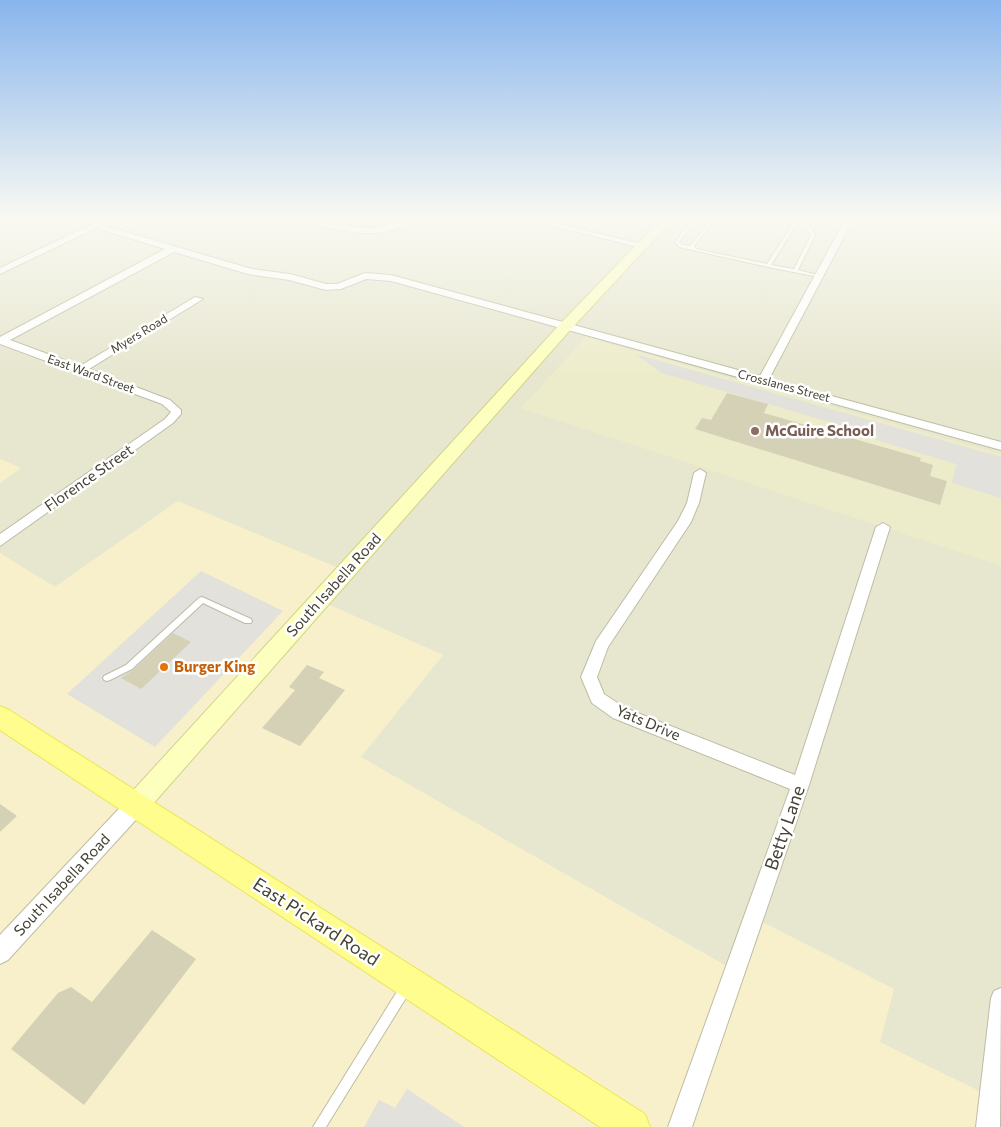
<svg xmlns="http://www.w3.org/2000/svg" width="1001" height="1127" font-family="Commissioner,sans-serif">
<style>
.residential{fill:#e7e6cf}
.commercial{fill:#f7f0ca}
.education{fill:#edecca}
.parking{fill:#e2e1db}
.building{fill:#d4d1b6}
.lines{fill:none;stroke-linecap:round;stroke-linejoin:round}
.service-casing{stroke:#bebca4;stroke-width:2}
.minor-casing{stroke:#bebca4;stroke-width:2}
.tertiary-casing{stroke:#bebca4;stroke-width:2}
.secondary-casing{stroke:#d1d28c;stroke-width:2}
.primary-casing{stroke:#ebe657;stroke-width:2}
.service{fill:#fff;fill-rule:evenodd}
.minor{fill:#fff;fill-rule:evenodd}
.tertiary{fill:#fff;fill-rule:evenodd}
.secondary{fill:#fdffbf;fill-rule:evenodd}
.primary{fill:#fffd8e;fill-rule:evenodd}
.education-dot{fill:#8d6e63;stroke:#fff;stroke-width:2}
.food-dot{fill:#e8710a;stroke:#fff;stroke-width:2}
.labels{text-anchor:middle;stroke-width:5;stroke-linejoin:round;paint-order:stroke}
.far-street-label{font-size:12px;fill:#444232;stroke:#fff}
.education-label{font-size:15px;font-weight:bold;fill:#785e54;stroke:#fff;text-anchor:start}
.street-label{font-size:15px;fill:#444232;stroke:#fff}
.food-label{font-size:15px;font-weight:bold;fill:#c56008;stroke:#fff;text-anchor:start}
.near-street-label{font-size:18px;fill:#444232;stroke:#fff}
</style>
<rect width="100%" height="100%" fill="#f2f2e2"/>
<!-- residential -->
<path class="residential" d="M 0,218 L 1001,218 L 1001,1102 L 879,1042 L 894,989 L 754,918 L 735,971 L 360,757 L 443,655 L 320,601 L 178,501 L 55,587 L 0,555 L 0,483 L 20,468 L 0,459 Z"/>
<!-- commercial -->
<g class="commercial">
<path d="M 0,459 L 21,468 L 0,483 Z"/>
<path d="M 178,501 L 346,571 L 320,601 L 443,655 L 361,757 L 734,971 L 754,918 L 894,989 L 880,1042 L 1001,1102 L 1001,1127 L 0,1127 L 0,553 L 55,587 Z"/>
</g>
<!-- education -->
<path class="education" d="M 586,337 L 1001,454 L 1001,566 L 521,408 Z"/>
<!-- parking -->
<g class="parking">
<path d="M 635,354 L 1001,457 L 1001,498 L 952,483 L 956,464 L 876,440 L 877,436 L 662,373 Z"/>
<path d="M 201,571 L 283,611 L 155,747 L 67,694 Z"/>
<path d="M 407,1089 L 464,1127 L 364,1127 L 379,1100 L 395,1108 Z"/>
</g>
<!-- building -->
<g class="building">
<path d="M 727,393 L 768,404 L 764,413 L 921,458 L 920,461 L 933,465 L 930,476 L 947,481 L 940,505 L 695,429 L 702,418 L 711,420 Z"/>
<path d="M 173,633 L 191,642 L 141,689 L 121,678 L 133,670 Z"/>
<path d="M 307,665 L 324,672 L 319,678 L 345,690 L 300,746 L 262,728 L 295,690 L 289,687 Z"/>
<path d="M 0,804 L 17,816 L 0,832 Z"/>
<path d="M 152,930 L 196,959 L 84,1105 L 11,1049 L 58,993 L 71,987 L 92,1002 Z"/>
</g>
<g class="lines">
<defs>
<g id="service">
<path d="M 694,218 L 698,218 L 679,242 L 682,245 L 690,246 L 709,222 L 710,218 L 714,218 L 713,222 L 694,246 L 696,249 L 767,264 L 794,222 L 788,219 L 787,218 L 798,219 L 799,221 L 809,225 L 815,235 L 798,270 L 821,276 L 819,277 L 768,267 L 679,247 L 675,242 ZM 797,223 L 806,227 L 811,235 L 794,269 L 771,265 Z"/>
<path d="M 202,597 L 251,619 L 252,621 L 251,623 L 245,623 L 203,603 L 132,669 L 110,680 L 107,681 L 104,680 L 103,678 L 104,676 L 126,665 L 199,598 Z"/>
<path d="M 405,984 L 409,985 L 410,989 L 409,993 L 326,1127 L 313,1127 L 401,985 Z"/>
</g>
<g id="minor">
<path d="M 105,218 L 114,218 L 102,225 L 252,269 L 290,274 L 326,284 L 337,284 L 365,273 L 391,275 L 760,376 L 846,218 L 854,218 L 769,379 L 1001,442 L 1001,450 L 391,281 L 366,279 L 341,289 L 326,290 L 289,280 L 248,274 L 174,252 L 10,340 L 80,366 L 195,297 L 203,299 L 89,369 L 170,400 L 181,410 L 181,414 L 173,423 L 0,546 L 0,534 L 165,419 L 171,412 L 162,404 L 0,344 L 0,337 L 165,249 L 96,228 L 0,274 L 0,268 Z"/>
<path d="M 297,218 C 321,215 345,229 370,228 C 386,228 401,216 415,218 C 390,241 348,233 319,225 C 311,223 303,222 297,218 Z"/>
<path d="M 521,218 L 533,218 L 646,245 L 642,248 Z"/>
<path d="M 700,469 L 706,473 L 699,503 L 691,522 L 608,647 L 597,677 L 604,694 L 625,708 L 795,775 L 876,527 L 883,523 L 890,527 L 809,785 L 692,1127 L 668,1127 L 790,789 L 613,718 L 592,703 L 581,677 L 596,641 L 678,521 L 687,503 L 694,473 Z"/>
<path d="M 1001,988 L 1000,1127 L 976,1127 L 991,998 L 994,991 Z"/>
</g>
<path id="tertiary" d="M 136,795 L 143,798 L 146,805 L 143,812 L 8,960 L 0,964 L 0,935 L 129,798 Z"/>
<path id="secondary" d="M 662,218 L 674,218 L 571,329 L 145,813 L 136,816 L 127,813 L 124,805 L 127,797 L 561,323 Z"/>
<path id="primary" d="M 0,706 L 9,710 L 645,1114 L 650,1127 L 600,1127 L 0,730 Z"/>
</defs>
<!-- service casing -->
<use href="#service" class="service-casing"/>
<!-- minor casing -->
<use href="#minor" class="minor-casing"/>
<!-- tertiary casing -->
<use href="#tertiary" class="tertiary-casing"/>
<!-- secondary casing -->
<use href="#secondary" class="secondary-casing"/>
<!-- primary casing -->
<use href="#primary" class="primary-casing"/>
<!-- service -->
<use href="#service" class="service"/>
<!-- minor -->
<use href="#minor" class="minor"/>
<!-- tertiary -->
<use href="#tertiary" class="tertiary"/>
<!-- secondary -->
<use href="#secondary" class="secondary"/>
<!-- primary -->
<use href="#primary" class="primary"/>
</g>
<!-- sky -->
<linearGradient id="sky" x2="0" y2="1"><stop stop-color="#88b5ed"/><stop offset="0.58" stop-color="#f9f9f2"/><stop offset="1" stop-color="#f9f9f2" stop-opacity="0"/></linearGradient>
<rect width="1001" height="375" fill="url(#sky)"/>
<!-- markers -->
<circle class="education-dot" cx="755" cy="431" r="5"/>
<circle class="food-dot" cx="164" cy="667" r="5"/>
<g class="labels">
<!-- far-street labels -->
<g class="far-street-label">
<text transform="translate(139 334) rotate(-31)" y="4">Myers Road</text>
<text transform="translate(91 374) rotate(20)" y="4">East Ward Street</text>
<text transform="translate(784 386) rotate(15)" y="4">Crosslanes Street</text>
</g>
<!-- education labels -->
<g class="education-label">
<text x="765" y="436">McGuire School</text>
</g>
<!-- street labels -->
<g class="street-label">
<text transform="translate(89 478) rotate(-35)" y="5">Florence Street</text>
<text transform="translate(334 585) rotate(-48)" y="5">South Isabella Road</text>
<text transform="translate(648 723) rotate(23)" y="5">Yats Drive</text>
<text transform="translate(62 885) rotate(-47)" y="5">South Isabella Road</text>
</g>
<!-- food labels -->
<g class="food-label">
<text x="174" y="672">Burger King</text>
</g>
<!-- near-street labels -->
<g class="near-street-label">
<text transform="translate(785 828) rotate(-71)" y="6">Betty Lane</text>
<text transform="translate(316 922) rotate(33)" y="6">East Pickard Road</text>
</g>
</g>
</svg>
